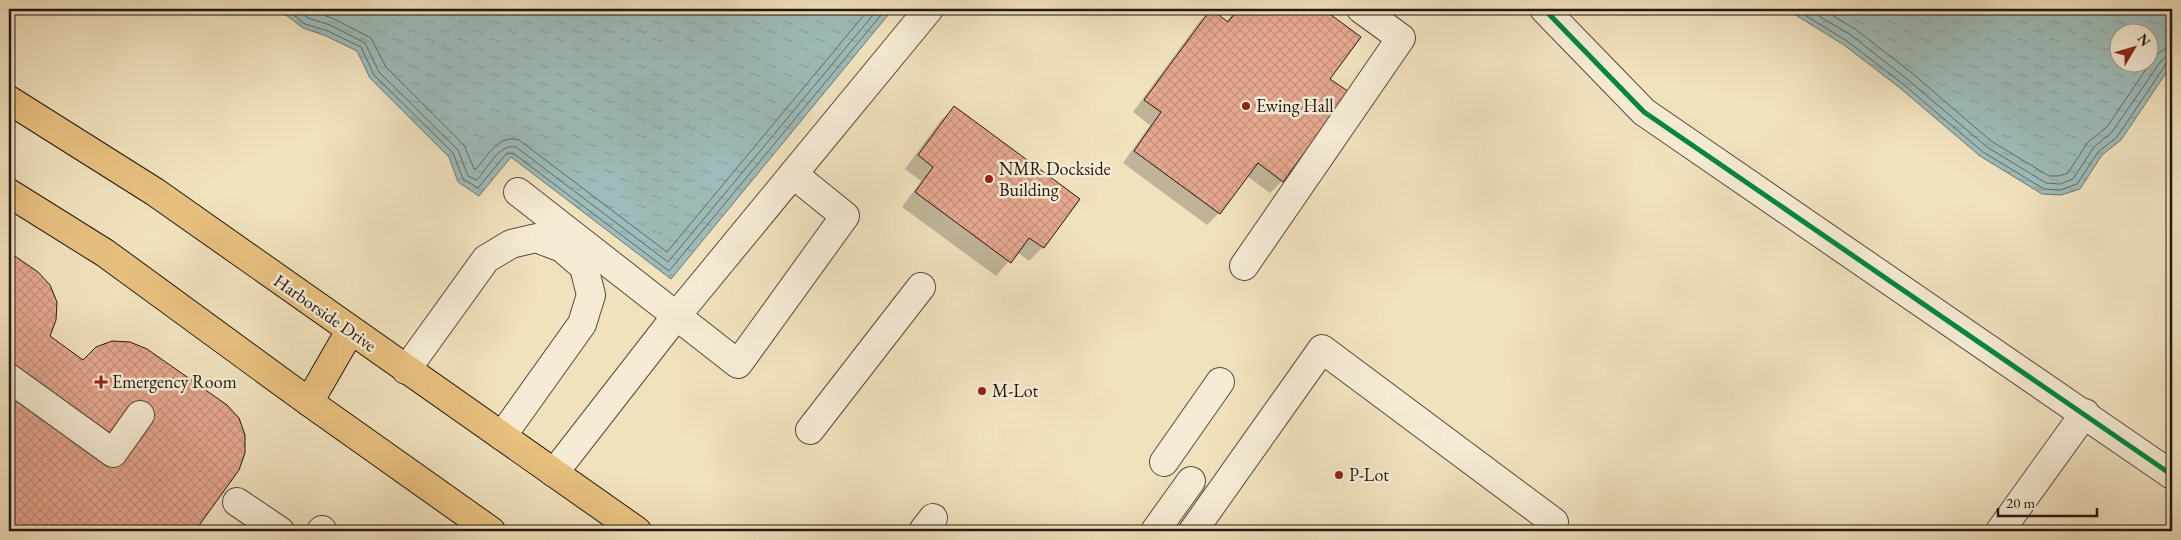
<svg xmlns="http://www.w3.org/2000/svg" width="2181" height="540" font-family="'EB Garamond',serif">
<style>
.water{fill:url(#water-ripples);stroke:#6c7a76;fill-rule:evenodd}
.shadow{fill:#0003}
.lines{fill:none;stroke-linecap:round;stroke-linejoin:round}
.shore{stroke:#606a66;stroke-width:1}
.building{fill:url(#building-cross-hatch);stroke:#211711}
.minor-casing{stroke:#554a3c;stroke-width:30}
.major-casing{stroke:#211711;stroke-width:30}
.minor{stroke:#f6ecd5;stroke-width:28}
.major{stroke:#e8c17f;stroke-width:28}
.cycleway-casing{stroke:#f6ecd5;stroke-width:8}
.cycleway{stroke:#00873e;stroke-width:5}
.poi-dot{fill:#8f2418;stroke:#f6ecd5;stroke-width:2}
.labels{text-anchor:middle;stroke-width:5;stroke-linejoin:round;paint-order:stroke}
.poi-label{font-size:18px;fill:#211711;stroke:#f6ecd5;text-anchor:start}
.street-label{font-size:18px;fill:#211711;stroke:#f6ecd5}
</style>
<defs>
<pattern id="water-ripples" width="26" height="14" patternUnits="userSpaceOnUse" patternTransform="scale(1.25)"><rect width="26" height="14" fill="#9ebcba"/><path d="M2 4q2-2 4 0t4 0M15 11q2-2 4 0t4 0" fill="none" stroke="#88a19f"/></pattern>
<pattern id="building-cross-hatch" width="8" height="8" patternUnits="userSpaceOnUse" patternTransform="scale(1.25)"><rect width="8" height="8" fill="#e7a890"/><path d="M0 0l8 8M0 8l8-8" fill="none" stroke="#c6907b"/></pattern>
</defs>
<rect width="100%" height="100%" fill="#f1e2be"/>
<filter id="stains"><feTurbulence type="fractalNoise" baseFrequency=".004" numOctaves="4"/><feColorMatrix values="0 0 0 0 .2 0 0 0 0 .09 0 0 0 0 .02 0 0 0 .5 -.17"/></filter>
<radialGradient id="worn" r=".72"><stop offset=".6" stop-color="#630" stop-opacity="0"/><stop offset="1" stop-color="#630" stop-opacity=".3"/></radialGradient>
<!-- water -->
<g class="water">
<path d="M 278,9 L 893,9 L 671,279 L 511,157 L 479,196 L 458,182 L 449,157 L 370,78 L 357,51 L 326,36 L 303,28 Z"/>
<path d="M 1786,9 L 2172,9 L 2172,64 L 2121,140 L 2102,155 L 2080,189 L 2061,195 L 2042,194 L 1980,156 L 1900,88 L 1844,45 ZM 2118,32 L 2148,32 L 2148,62 L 2118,62 Z"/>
</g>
<!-- shadow -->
<g class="shadow">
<path d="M 1236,9 L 1321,9 L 1359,37 L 1329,79 L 1282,181 L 1270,193 L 1247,176 L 1219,213 L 1207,225 L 1123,163 L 1150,125 L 1133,112 L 1199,22 L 1211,10 L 1226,22 Z"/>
<path d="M 954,108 L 1078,199 L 1043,247 L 1029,261 L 1017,252 L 996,276 L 902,207 L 921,181 L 905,169 L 940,121 Z"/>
<path d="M 9,253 L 37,273 L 48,337 L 238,469 L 194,531 L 9,531 Z"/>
</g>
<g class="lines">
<!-- shore -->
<g class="shore">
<path d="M 286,9 L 305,24 L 328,31 L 361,47 L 374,75 L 453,153 L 463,179 L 478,188 L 506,154 L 513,153 L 669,271 L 886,9"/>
<path d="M 296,9 L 308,18 L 330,25 L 365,43 L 379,72 L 458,150 L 468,176 L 477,180 C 487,169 499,143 516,147 L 668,262 L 878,9"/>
<path d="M 308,9 L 334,19 L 371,38 L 386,67 L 464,145 L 474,169 L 477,168 C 488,155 499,134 519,140 L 667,252 L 869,9"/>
<path d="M 1795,9 L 1847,41 L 1903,84 L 1983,152 L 2044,189 L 2060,190 L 2077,184 L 2098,152 L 2117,137 L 2166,64 L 2172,62"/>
<path d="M 1807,9 L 1851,35 L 1907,79 L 1987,147 L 2046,183 L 2060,184 L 2073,179 L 2094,147 L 2112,132 L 2161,61 L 2166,57 L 2172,56"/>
<path d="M 1822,9 L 1855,29 L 1912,73 L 1991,141 L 2049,176 L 2059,176 L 2068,173 L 2088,142 L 2107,127 L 2155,56 L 2163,50 L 2172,48"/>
</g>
</g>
<!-- building -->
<g class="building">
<path d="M 1211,9 L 1228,22 L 1238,9 L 1323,9 L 1361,37 L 1330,79 L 1349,92 L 1283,182 L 1258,163 L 1220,214 L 1134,151 L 1161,112 L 1144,100 Z"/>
<path d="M 954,106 L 1080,199 L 1044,248 L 1029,238 L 1011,263 L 915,192 L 933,167 L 918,155 Z"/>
<path d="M 9,252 L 38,272 L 50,285 L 57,302 L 56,320 L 50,336 L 83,360 L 96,347 L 112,341 L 130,342 L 147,349 L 227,405 L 239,418 L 245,435 L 245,453 L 239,470 L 195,531 L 9,531 Z"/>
</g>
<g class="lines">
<defs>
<g id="minor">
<path d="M 1544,9 L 1644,112 L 2172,475"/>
<path d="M 518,192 L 738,364 L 845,216 L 793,174"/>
<path d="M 1244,266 L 1401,38 L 1361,9"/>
<path d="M 406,370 L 486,259 L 511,244 L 536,238 L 562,248 L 584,267 L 591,295 L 582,324 L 502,436"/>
<path d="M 9,378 L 113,453 L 140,415"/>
<path d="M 810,430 L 921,287"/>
<path d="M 1164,462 L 1220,382"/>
<path d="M 554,473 L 677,315 L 929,9"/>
<path d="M 237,502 L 280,531"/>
<path d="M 321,531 L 322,530"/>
<path d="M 923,531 L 933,518"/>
<path d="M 1155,531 L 1191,481"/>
<path d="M 1193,531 L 1322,349 L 1554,522"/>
<path d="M 2000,531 L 2085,413"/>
</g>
<g id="major">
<path d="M 9,100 L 155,192 L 637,531"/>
<path d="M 9,193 L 105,253 L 309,402 L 491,531"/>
<path d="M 309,402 L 350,331"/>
</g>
</defs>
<!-- minor casing -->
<use href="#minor" class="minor-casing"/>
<!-- major casing -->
<use href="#major" class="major-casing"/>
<!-- minor -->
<use href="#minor" class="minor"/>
<!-- major -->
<use href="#major" class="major"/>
<defs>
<path id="cycleway" d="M 1544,9 L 1644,112 L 2172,475"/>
</defs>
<!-- cycleway casing -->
<use href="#cycleway" class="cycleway-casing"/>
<!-- cycleway -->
<use href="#cycleway" class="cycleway"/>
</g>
<!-- markers -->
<g class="poi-dot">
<circle cx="1246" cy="106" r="5"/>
<circle cx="989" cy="179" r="5"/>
<path d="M98.5 374.5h5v5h5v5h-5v5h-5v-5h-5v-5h5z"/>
<circle cx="982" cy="391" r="5"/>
<circle cx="1339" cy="475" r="5"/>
</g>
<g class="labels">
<!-- poi labels -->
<g class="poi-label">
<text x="1256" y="112">Ewing Hall</text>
<text x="999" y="175">NMR Dockside<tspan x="999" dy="21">Building</tspan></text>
<text x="112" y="388">Emergency Room</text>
<text x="992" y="397">M-Lot</text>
<text x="1349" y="481">P-Lot</text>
</g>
<!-- street labels -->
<g class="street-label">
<text transform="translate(325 313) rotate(35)" y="6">Harborside Drive</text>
</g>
</g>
<!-- margin -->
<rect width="2181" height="540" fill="none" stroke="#f1e2be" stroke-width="30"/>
<rect x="10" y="10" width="2161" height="520" fill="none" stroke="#211711" stroke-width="2.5"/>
<rect x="15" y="15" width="2151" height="510" fill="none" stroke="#211711"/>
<!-- north arrow -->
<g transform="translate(2134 48) rotate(52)"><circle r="24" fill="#f6ecd5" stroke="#a19787"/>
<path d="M0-4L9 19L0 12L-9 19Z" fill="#8f2418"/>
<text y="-8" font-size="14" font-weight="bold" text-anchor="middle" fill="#211711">N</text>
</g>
<!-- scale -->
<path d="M1998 508v8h99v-8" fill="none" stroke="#211711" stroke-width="2.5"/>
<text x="2006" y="508" font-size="15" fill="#211711" stroke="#f6ecd5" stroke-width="4" paint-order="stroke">20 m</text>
<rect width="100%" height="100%" filter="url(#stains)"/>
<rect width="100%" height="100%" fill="url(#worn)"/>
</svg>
